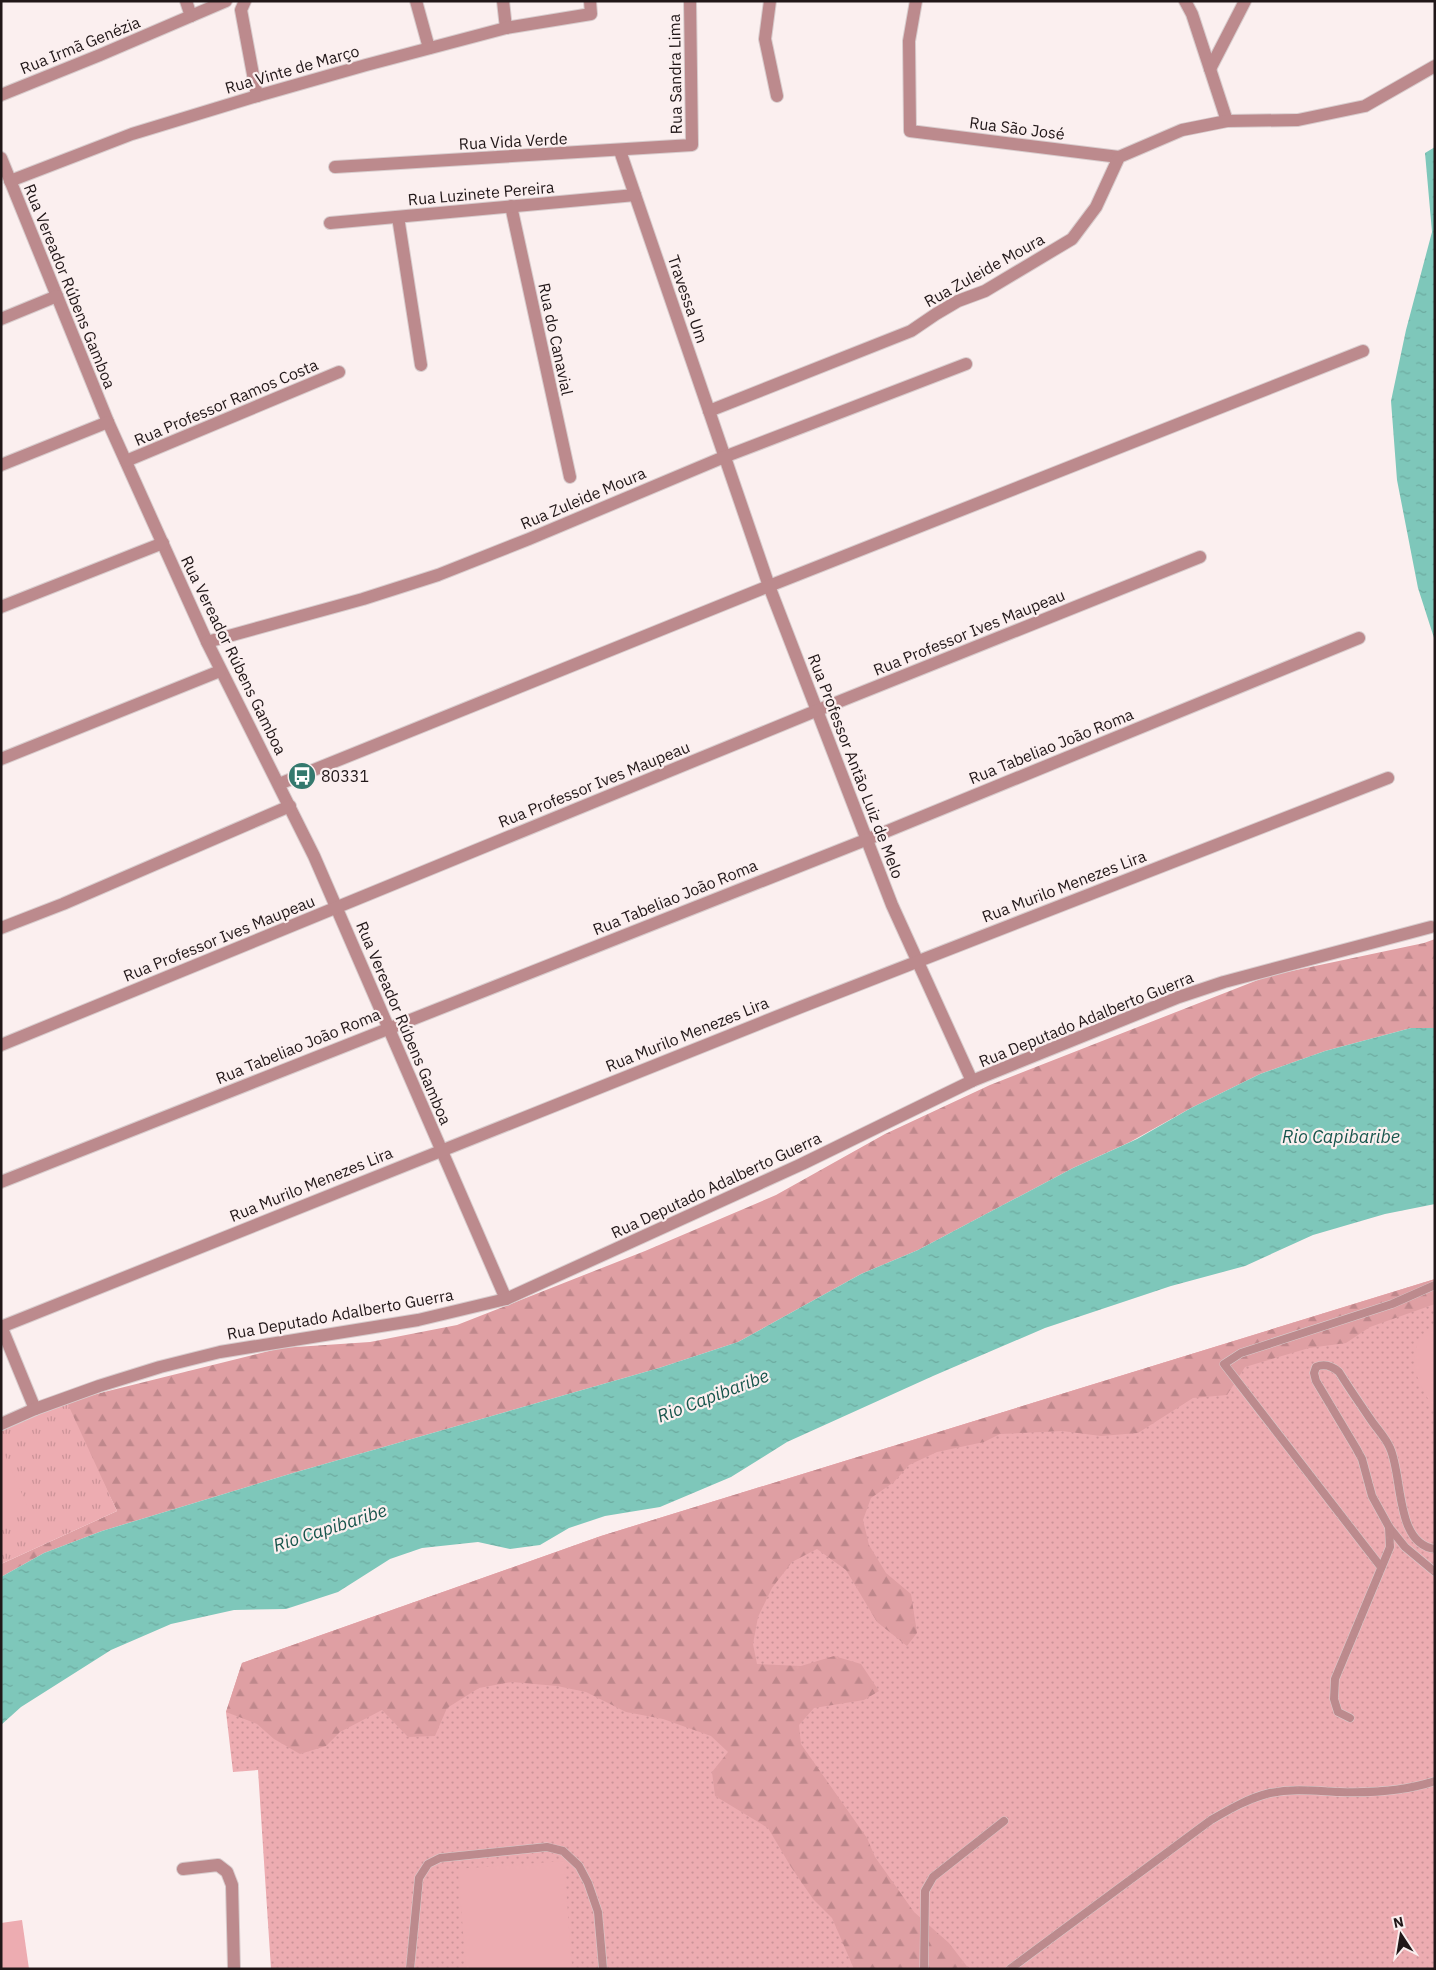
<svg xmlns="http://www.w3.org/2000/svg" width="1436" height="1970" font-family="'IBM Plex Sans',sans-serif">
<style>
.grass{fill:url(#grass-dots)}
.forest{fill:url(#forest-firs)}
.park{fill:url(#park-tufts)}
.garden{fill:#edacb1}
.water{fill:url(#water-ripples)}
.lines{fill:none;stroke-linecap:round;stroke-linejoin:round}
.lane-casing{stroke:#d8cccd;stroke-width:9}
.street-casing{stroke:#d8cccd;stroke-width:14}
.lane{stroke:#bc8a8d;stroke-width:8}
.street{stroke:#bc8a8d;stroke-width:12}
.labels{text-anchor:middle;stroke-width:4.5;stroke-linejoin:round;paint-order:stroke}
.street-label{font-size:16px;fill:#211718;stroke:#fbefef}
.poi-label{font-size:16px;fill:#211718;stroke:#fbefef;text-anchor:start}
.water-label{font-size:18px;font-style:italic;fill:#17554c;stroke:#fbefef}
</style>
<defs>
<pattern id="grass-dots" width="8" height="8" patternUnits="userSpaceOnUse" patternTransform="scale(1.25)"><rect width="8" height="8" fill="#edacb1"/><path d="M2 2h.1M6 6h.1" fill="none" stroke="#cb9398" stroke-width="1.8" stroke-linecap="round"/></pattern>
<pattern id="forest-firs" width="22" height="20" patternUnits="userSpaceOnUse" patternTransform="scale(1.25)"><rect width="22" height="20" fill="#df9fa3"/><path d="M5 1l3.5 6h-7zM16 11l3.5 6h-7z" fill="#bf888c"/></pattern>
<pattern id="park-tufts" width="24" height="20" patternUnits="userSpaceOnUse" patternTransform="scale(1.25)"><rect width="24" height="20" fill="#edacb1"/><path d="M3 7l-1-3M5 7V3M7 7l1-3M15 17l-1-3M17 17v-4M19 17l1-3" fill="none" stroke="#cb9398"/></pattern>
<pattern id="water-ripples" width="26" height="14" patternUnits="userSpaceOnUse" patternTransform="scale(1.25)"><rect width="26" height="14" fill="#7ec7ba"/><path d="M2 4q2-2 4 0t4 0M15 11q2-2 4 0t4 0" fill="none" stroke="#6daa9f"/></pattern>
</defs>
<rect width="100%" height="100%" fill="#fbefef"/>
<!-- grass -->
<path class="grass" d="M 1435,1279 L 1435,1969 L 271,1969 L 258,1770 L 233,1772 L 226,1712 L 242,1663 L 601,1536 Z"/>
<!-- forest -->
<g class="forest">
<path d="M 1435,939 L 1435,1028 L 1411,1028 L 1325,1051 L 1260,1074 L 1191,1108 L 1130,1142 L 1073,1168 L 918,1250 L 861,1274 L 738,1342 L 659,1368 L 293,1473 L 102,1531 L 44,1553 L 1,1577 L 1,1564 L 117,1511 L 64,1402 L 281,1348 L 370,1342 L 457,1325 L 645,1251 L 776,1195 L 885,1134 L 990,1085 L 1268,976 L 1424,943 Z"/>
<path d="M 1435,1279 L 1435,1304 L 1370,1327 L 1346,1343 L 1309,1348 L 1245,1367 L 1227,1395 L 1193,1398 L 1138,1433 L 1101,1436 L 1062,1431 L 1000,1434 L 984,1442 L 937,1452 L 909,1465 L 894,1482 L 871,1498 L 863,1520 L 869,1545 L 886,1573 L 911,1594 L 917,1633 L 907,1646 L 877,1622 L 846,1570 L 817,1549 L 792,1562 L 772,1588 L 758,1617 L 753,1644 L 757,1664 L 801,1666 L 834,1656 L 861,1664 L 879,1691 L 864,1700 L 814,1708 L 799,1725 L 801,1744 L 867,1838 L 875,1857 L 914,1912 L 949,1943 L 969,1969 L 854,1969 L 832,1918 L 813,1899 L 791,1867 L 768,1828 L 715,1796 L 712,1772 L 728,1752 L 711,1736 L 663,1719 L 626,1712 L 586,1692 L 557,1686 L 512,1682 L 479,1688 L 447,1708 L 435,1736 L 408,1737 L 382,1710 L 340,1732 L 326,1746 L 300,1754 L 274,1739 L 257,1724 L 226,1712 L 242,1663 L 601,1536 Z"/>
</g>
<!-- park -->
<path class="park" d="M 65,1398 L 117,1511 L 1,1564 L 1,1427 Z"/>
<!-- garden -->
<g class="garden">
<path d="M 1435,1324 L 1435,1409 C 1415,1382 1401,1347 1435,1324 Z"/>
<path d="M 1,1446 L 29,1510 L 1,1522 Z"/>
<path d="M 564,1861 L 572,1969 L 466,1969 L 458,1869 Z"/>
<path d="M 22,1920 L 29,1969 L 1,1969 L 1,1923 Z"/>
</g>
<!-- water -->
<g class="water">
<path d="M 1435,147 L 1435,641 L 1418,588 L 1397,480 L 1391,401 L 1406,330 L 1432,232 L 1425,153 Z"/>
<path d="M 1411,1028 L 1435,1028 L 1435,1204 L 1385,1214 L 1313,1235 L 1245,1266 L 1171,1286 L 1045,1328 L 933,1376 L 787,1442 L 731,1477 L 660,1507 L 605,1516 L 569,1528 L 540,1545 L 510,1549 L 478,1542 L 422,1548 L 390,1559 L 338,1592 L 286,1609 L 234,1610 L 171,1624 L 111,1650 L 21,1707 L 1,1725 L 1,1577 L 44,1553 L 102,1531 L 293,1473 L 659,1368 L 738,1342 L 861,1274 L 918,1250 L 1073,1168 L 1137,1139 L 1191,1108 L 1260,1074 L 1325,1051 Z"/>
</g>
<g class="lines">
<defs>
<g id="lane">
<path d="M 1435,1549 C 1395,1544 1403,1476 1390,1448 C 1386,1438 1377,1429 1371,1420 C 1360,1404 1349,1388 1339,1372 C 1332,1366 1325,1363 1316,1367 L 1314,1373 L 1316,1381 L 1356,1448 L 1362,1459 L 1372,1496 L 1389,1527 L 1405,1547 L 1435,1572"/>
<path d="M 1381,1567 L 1224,1364 L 1241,1353 L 1392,1304 L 1435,1285"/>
<path d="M 1350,1718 L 1338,1712 L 1334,1699 L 1335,1679 L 1390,1547 L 1389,1527"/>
<path d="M 410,1969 L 419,1878 L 428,1864 L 440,1858 L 547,1847 L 563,1851 L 579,1866 L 588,1883 L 598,1912 L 603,1969"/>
<path d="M 924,1969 L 925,1891 L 933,1877 L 1004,1821"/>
<path d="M 1010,1969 L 1211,1820 C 1230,1809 1249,1798 1270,1793 C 1294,1788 1316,1791 1339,1792 C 1371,1793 1405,1791 1435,1781"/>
</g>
<g id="street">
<path d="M 186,1 L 191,16"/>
<path d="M 245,1 L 241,10 L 257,96"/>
<path d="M 416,1 L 429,48"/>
<path d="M 503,1 L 506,28"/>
<path d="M 770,1 L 765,39 L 777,96"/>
<path d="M 916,1 L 909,41 L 910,131 L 1119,157"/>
<path d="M 1185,1 L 1192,14 L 1227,121"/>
<path d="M 1210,69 L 1245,1"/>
<path d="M 1,95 L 100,55 L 226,1"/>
<path d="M 620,151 L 769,586 L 892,905 L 972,1081"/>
<path d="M 1,158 L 108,422 L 207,642 L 314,856 L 506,1299"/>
<path d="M 335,167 L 692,145 L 690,1"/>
<path d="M 10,181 L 132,134 L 257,96 L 366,65 L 506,28 L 591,14 L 590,1"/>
<path d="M 511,206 L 570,477"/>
<path d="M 398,217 L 421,365"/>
<path d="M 330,223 L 635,195"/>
<path d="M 1,319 L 57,296"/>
<path d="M 709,411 L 911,331 L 936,314 L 958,301 L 985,291 L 1072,239 L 1096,207 L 1119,157 L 1182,130 L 1227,121 L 1298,120 L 1365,106 L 1435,66"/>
<path d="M 126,461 L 339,372"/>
<path d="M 1,465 L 108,422"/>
<path d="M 1,607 L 163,543"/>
<path d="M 207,642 L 363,599 L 438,575 L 529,539 L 724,457 L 966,364"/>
<path d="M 1,759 L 220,671"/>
<path d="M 279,784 L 769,586 L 1363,351"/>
<path d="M 1,928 L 63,904 L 290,806"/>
<path d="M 1,1045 L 818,710 L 1200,557"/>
<path d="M 1,1182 L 868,839 L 1359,638"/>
<path d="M 1,1326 L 35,1409"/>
<path d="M 1,1327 C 462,1140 924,957 1388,778"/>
<path d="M 1,1424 L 35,1409 L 99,1386 L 160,1367 L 220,1352 L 418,1320 L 506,1299 L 802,1164 L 972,1081 L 1179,997 L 1224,982 L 1431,927"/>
<path d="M 183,1869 L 218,1865 L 227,1872 L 232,1885 L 234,1969"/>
</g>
</defs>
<!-- lane casing -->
<use href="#lane" class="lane-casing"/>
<!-- street casing -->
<use href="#street" class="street-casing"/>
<!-- lane -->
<use href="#lane" class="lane"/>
<!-- street -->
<use href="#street" class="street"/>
</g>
<!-- icons -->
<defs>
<symbol id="bus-disc" viewBox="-11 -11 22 22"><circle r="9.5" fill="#34796e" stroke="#fbefef"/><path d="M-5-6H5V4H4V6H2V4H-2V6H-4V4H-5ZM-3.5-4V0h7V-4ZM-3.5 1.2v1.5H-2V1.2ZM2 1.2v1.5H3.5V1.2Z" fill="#fff"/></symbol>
</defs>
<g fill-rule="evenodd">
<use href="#bus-disc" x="286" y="760" width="32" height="32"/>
</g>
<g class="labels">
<!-- street labels -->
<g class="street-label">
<text transform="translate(80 45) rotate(-22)" y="6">Rua Irmã Genézia</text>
<text transform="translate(292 69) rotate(-16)" y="6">Rua Vinte de Março</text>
<text transform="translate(675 74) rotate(-91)" y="6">Rua Sandra Lima</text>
<text transform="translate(1017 128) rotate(7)" y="6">Rua São José</text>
<text transform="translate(513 141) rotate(-3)" y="6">Rua Vida Verde</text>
<text transform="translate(481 193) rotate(-5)" y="6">Rua Luzinete Pereira</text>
<text transform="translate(984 270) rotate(-29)" y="6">Rua Zuleide Moura</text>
<text transform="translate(70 286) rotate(68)" y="6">Rua Vereador Rúbens Gamboa</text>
<text transform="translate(688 299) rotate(71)" y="6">Travessa Um</text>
<text transform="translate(556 339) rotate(78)" y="6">Rua do Canavial</text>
<text transform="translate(226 402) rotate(-23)" y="6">Rua Professor Ramos Costa</text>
<text transform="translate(583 498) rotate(-23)" y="6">Rua Zuleide Moura</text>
<text transform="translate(969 632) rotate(-22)" y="6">Rua Professor Ives Maupeau</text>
<text transform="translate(234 655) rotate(64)" y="6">Rua Vereador Rúbens Gamboa</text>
<text transform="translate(1051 746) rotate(-22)" y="6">Rua Tabeliao João Roma</text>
<text transform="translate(856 766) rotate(69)" y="6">Rua Professor Antão Luiz de Melo</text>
<text transform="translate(594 784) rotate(-22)" y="6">Rua Professor Ives Maupeau</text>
<text transform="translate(1064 886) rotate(-21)" y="6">Rua Murilo Menezes Lira</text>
<text transform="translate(675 897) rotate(-22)" y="6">Rua Tabeliao João Roma</text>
<text transform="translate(219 938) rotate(-22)" y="6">Rua Professor Ives Maupeau</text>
<text transform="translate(1086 1019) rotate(-22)" y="6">Rua Deputado Adalberto Guerra</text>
<text transform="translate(404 1023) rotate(67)" y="6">Rua Vereador Rúbens Gamboa</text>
<text transform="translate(687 1034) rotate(-22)" y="6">Rua Murilo Menezes Lira</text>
<text transform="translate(298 1046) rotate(-22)" y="6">Rua Tabeliao João Roma</text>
<text transform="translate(311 1184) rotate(-22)" y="6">Rua Murilo Menezes Lira</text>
<text transform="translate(716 1185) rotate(-25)" y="6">Rua Deputado Adalberto Guerra</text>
<text transform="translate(340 1314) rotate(-10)" y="6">Rua Deputado Adalberto Guerra</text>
</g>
<!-- poi labels -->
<g class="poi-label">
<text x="321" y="782">80331</text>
</g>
<!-- water labels -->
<g class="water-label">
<text x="1341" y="1143">Rio Capibaribe</text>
<text transform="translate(713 1396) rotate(-21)" y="6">Rio Capibaribe</text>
<text transform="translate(330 1528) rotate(-18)" y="6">Rio Capibaribe</text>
</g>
</g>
<!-- border -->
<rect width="1436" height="1970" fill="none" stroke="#211718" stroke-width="5"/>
<!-- north arrow -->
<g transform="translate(1401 1935) rotate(348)" stroke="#fbefef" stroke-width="4" paint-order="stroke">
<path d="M0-4L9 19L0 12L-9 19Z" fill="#211718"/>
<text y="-8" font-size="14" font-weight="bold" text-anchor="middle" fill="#211718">N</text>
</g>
</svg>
